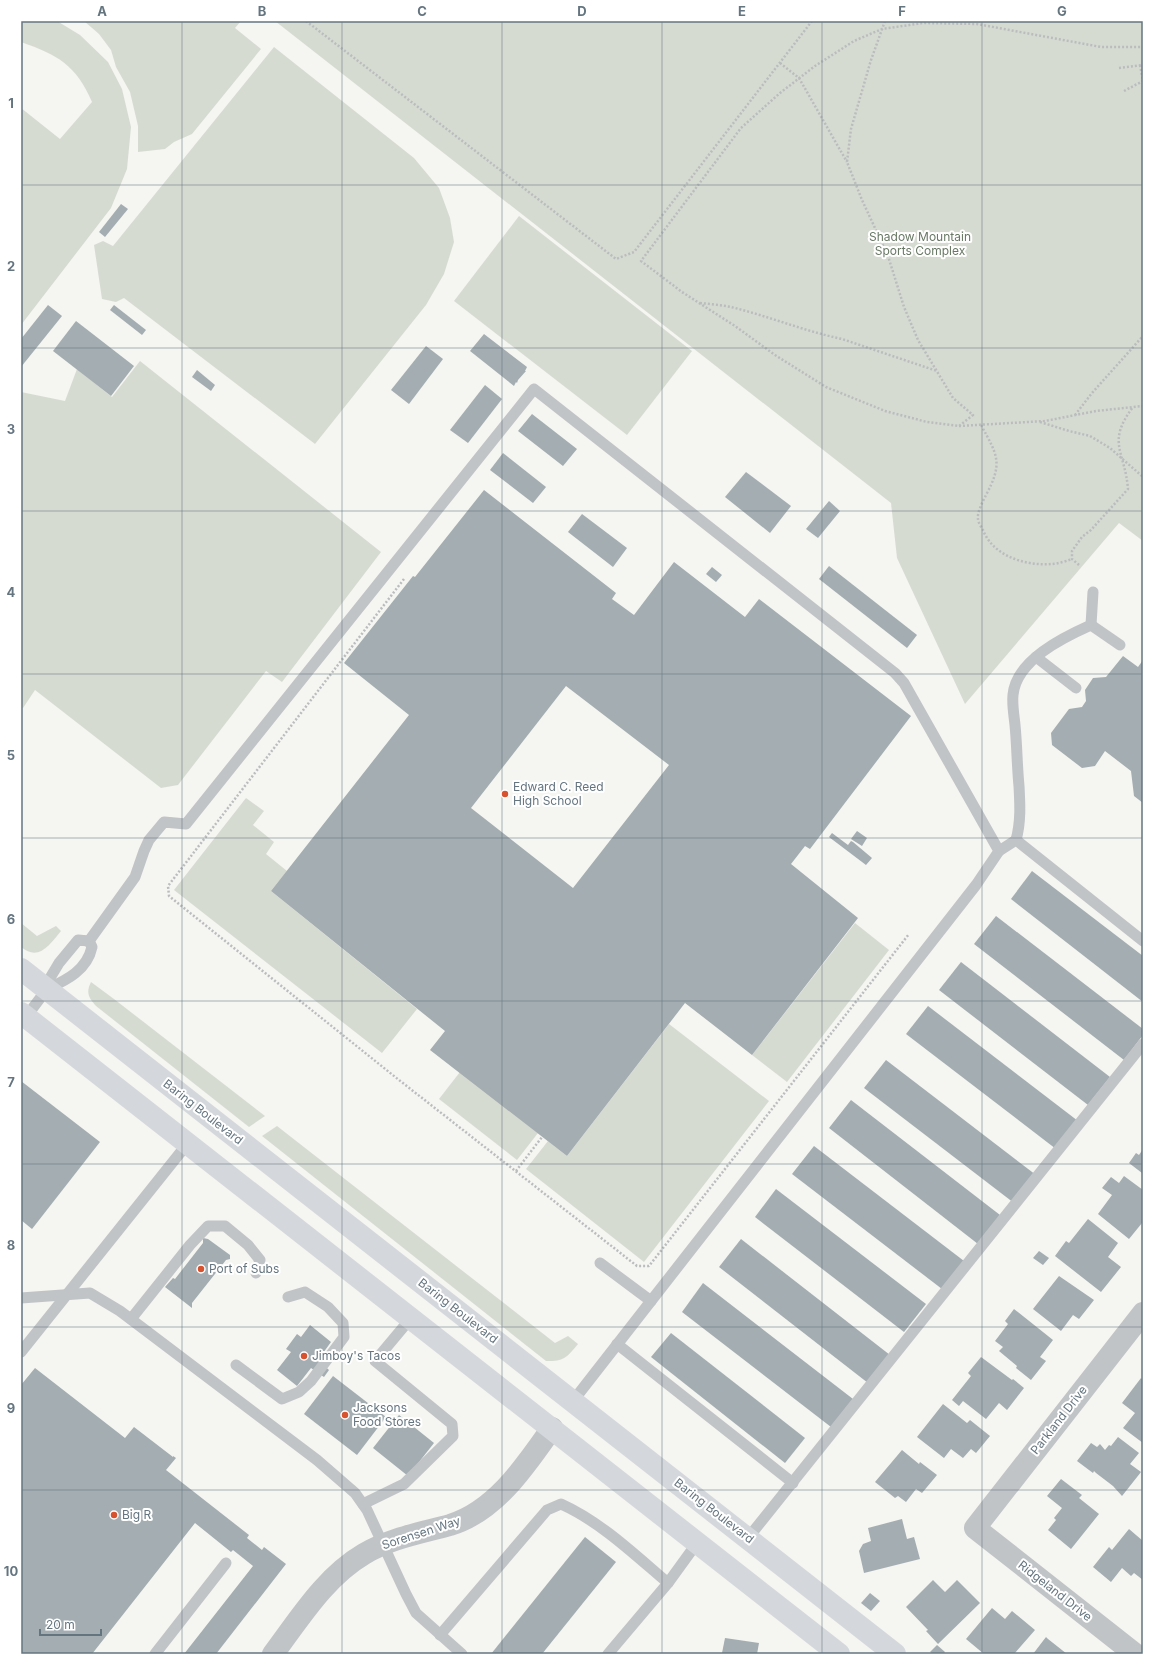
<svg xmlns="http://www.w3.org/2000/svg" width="1164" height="1675" font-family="Inter,sans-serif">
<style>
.green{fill:#d6dbd2}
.building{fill:#a4adb1;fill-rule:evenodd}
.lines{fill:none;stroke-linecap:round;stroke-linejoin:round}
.path{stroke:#babcbe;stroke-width:2.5;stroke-dasharray:2 2;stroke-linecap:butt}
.service{stroke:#c0c4c7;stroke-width:11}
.minor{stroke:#c0c4c7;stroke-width:22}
.secondary{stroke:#d4d8dc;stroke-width:22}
.grid{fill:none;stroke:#657580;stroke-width:1;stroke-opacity:0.55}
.poi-dot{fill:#d7522f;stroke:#fff;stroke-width:1.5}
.labels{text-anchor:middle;stroke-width:4;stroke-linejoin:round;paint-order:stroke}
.park-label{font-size:12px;fill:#687864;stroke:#fff}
.poi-label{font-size:12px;fill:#657580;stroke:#fff;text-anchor:start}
.street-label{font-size:12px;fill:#657580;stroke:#fff}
.neatline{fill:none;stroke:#657580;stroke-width:1.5}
.grid-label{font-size:13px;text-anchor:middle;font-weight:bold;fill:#657580}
</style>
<rect width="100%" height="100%" fill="#f5f5f1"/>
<!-- green -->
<g class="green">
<path d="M 21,21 L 57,21 L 80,35 L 108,62 L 122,89 L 131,127 L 127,169 L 111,208 L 21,325 L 21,108 L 60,139 L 92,102 C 76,65 58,55 21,42 Z"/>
<path d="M 84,21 L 241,21 L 235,28 L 261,49 L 192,134 L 174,142 L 165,149 L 138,152 L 138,126 L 130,92 L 116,67 L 111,50 L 99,34 Z"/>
<path d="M 275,21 L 1143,21 L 1143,541 L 1119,523 L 965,704 L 897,558 L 891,503 Z"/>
<path d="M 274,47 L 414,158 L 439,188 L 450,218 L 454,242 L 444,274 L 426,305 L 315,444 L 124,298 L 116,302 L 102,299 L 94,245 L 103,241 L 113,246 Z"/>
<path d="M 519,216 L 692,351 L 627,435 L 454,301 Z"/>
<path d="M 140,361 L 381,552 L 282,682 L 266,671 L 178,785 L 161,788 L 35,690 L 23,708 L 21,707 L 21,392 L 65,401 L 77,369 L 112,397 Z"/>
<path d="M 246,798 L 264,811 L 253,825 L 274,842 L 266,854 L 287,871 L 271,891 L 417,1009 L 382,1053 L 174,890 Z"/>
<path d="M 21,923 L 37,936 L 56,926 L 61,931 C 50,944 39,962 21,947 Z"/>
<path d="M 855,923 L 889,950 L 787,1082 L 752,1055 Z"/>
<path d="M 91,982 L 114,999 L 265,1116 L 249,1127 L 96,1006 C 88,997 86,992 91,982 Z"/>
<path d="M 669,1024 L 769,1101 L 644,1262 L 526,1169 L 548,1141 L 567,1156 Z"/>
<path d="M 460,1072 L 538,1133 L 517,1160 L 439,1099 Z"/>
<path d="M 277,1126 L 555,1343 L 568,1336 L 578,1344 C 567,1357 564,1362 546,1361 L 262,1136 Z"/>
</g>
<!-- building -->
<g class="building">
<path d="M 121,204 L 128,209 L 105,237 L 99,232 Z"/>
<path d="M 48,305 L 62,316 L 21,367 L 21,339 Z"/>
<path d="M 114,305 L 146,330 L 142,335 L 110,310 Z"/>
<path d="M 76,321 L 134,366 L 111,396 L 53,351 Z"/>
<path d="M 484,334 L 527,367 L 525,371 L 526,371 L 518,380 L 517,383 L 516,382 L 514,386 L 470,351 Z"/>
<path d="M 426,346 L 443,359 L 409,404 L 391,390 Z"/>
<path d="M 197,370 L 215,385 L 211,391 L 192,377 Z"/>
<path d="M 485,385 L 502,399 L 468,443 L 450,430 Z"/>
<path d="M 532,414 L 577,449 L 563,466 L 518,431 Z"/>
<path d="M 503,453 L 546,487 L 533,503 L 490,470 Z"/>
<path d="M 746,472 L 791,506 L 770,533 L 725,497 Z"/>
<path d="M 484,490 L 616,593 L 612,599 L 634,615 L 674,562 L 745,617 L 759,599 L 911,716 L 810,849 L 805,846 L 791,864 L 858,918 L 752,1055 L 685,1003 L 567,1156 L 430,1050 L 445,1031 L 271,891 L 409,715 L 344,663 L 413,576 L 415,577 ZM 566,686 L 669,765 L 573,888 L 471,808 Z"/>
<path d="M 829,501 L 840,511 L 818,538 L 806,529 Z"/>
<path d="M 582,514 L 627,548 L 613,567 L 568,532 Z"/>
<path d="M 829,566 L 917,635 L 907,648 L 819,579 Z"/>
<path d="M 712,567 L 722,575 L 716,582 L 706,574 Z"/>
<path d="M 1123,656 L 1138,667 L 1143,660 L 1143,803 L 1134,796 L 1131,771 L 1105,751 L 1095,766 L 1082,768 L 1052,745 L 1051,733 L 1069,709 L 1082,707 L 1086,701 L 1085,690 L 1093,678 L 1106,677 Z"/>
<path d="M 857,831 L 867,838 L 862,846 L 851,839 Z"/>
<path d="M 832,833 L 848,845 L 851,841 L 853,842 L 872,858 L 866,865 L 829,837 Z"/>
<path d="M 1032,871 L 1143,956 L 1143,1002 L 1011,899 Z"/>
<path d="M 996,916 L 1143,1029 L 1143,1035 L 1124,1060 L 974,944 Z"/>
<path d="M 961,962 L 1110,1077 L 1088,1105 L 939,990 Z"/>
<path d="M 928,1006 L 1078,1121 L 1056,1149 L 906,1034 Z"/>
<path d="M 886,1060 L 1036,1175 L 1014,1203 L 864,1088 Z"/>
<path d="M 21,1081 L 100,1142 L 32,1229 L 21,1220 Z"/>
<path d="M 851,1100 L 1000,1215 L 978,1244 L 829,1128 Z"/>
<path d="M 814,1146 L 964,1261 L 942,1289 L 792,1174 Z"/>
<path d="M 1143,1149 L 1143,1172 L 1142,1173 L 1129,1163 L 1136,1153 L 1139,1155 Z"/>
<path d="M 1124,1176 L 1143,1190 L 1143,1225 L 1142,1223 L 1129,1239 L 1098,1214 L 1112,1195 L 1102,1188 L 1111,1177 L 1119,1183 Z"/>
<path d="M 776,1189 L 926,1304 L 904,1332 L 755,1217 Z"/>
<path d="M 1088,1219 L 1118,1243 L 1108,1257 L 1121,1267 L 1101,1292 L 1055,1256 L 1066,1241 L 1069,1243 Z"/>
<path d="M 203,1238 L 208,1239 L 230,1255 L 230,1259 L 226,1260 L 192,1303 L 192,1308 L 165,1287 L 173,1278 L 175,1279 L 203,1243 Z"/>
<path d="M 741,1239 L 890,1355 L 868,1383 L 719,1267 Z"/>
<path d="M 1039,1251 L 1049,1258 L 1043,1265 L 1033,1258 Z"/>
<path d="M 1059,1276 L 1094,1300 L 1079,1319 L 1073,1315 L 1061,1331 L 1033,1309 Z"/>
<path d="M 703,1283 L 853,1399 L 831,1427 L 682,1312 Z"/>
<path d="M 1014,1309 L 1053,1340 L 1040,1357 L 1046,1361 L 1031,1380 L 1016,1368 L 1017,1366 L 999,1351 L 1003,1347 L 995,1341 L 1008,1324 L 1005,1321 Z"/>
<path d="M 310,1325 L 331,1342 L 318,1360 L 329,1370 L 324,1377 L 311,1368 L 297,1386 L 277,1370 L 291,1352 L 286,1349 L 297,1334 L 301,1337 Z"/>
<path d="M 671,1333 L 805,1438 L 785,1463 L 651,1357 Z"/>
<path d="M 981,1357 L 1012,1380 L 1013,1379 L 1024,1388 L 1007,1410 L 999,1403 L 986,1419 L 963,1401 L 959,1406 L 952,1400 L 971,1376 L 968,1373 Z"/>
<path d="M 35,1368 L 125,1438 L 134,1427 L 173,1457 L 173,1456 L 176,1458 L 166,1470 L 249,1535 L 247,1538 L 262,1550 L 264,1547 L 286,1564 L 216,1654 L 184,1654 L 253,1566 L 233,1550 L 231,1552 L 195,1523 L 92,1654 L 21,1654 L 21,1385 Z"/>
<path d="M 333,1376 L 386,1417 L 357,1455 L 304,1414 Z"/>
<path d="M 1141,1378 L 1143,1380 L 1143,1443 L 1123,1428 L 1135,1413 L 1122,1403 Z"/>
<path d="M 943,1404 L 967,1423 L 970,1420 L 990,1436 L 976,1453 L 971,1449 L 963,1458 L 951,1449 L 944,1458 L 917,1437 Z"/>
<path d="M 399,1415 L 434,1443 L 408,1476 L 373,1448 Z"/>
<path d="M 1118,1437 L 1139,1453 L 1130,1464 L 1141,1472 L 1122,1496 L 1113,1486 L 1096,1473 L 1094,1471 L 1093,1473 L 1077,1461 L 1091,1443 L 1097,1447 L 1100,1444 L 1105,1450 L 1109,1445 L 1111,1446 Z"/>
<path d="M 902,1450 L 919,1464 L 920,1462 L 937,1475 L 922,1493 L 916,1489 L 906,1502 L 898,1496 L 895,1498 L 875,1482 Z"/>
<path d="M 1061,1479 L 1082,1495 L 1079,1498 L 1099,1514 L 1071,1549 L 1048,1530 L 1056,1520 L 1054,1518 L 1062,1508 L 1047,1496 Z"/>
<path d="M 902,1519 L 907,1539 L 914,1537 L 920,1559 L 864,1573 L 859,1551 L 863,1544 L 871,1541 L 868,1528 Z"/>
<path d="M 1129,1529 L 1143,1541 L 1143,1580 L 1134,1573 L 1131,1576 L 1122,1568 L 1111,1582 L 1093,1567 L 1109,1547 L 1112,1550 Z"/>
<path d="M 585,1537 L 616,1562 L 542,1654 L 491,1654 Z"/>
<path d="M 933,1580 L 945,1592 L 957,1580 L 980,1603 L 938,1644 L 926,1631 L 928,1630 L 906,1607 Z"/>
<path d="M 870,1593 L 880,1601 L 871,1611 L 861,1603 Z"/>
<path d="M 992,1608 L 1005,1619 L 1012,1611 L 1035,1630 L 1014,1654 L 984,1654 L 966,1639 Z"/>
<path d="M 1046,1637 L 1048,1639 L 1067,1654 L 1033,1654 Z"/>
<path d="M 725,1638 L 759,1643 L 757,1654 L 724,1654 L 722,1653 Z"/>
<path d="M 937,1645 L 945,1652 L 944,1654 L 933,1654 L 930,1652 Z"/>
</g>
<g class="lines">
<!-- path -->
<g class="path">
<path d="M 306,21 L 616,259 L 634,252 L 812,21"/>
<path d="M 885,21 L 871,60 L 851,129 L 847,162 L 862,200 L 888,256 L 904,307 L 918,340 L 953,398 L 973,415 L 959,426 L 927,422 L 885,411 L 826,387 L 775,355 L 735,326 L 682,292 L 641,261 L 741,128 L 780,93 L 815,66 L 854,41 L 882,29 L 923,23 L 977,24 L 1101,47 L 1143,47"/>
<path d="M 780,63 L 799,78 L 847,162"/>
<path d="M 1140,65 L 1143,81"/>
<path d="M 1119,68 L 1143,65"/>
<path d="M 1124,91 L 1143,81"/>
<path d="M 700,303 C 710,304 721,305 731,307 C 768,316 804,331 842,339 L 937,371"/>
<path d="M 1075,415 L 1092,393 L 1143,336"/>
<path d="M 1040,422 L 1069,431 L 1090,436 L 1110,448 L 1143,477"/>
<path d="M 981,425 C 998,456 1003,463 986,495 C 983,501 977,512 978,519 C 978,522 981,527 983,530 C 993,556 1025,566 1051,564 C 1058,564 1066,561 1072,559"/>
<path d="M 959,426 L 1045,421 L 1096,411 L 1143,406"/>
<path d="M 1079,565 L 1072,559 L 1072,551 L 1082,537 L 1091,530 L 1128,489 C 1125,451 1106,443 1133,407"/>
<path d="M 404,579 L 168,886 L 169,896 L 399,1080 L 637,1266 L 649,1266 L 909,934"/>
<path d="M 516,1171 L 542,1137"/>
</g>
<!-- service -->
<g class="service">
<path d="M 1091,625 L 1120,645"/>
<path d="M 1091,625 L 1093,592"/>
<path d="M 1036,657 L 1076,688"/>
<path d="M 1016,840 C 1021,822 1020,804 1019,786 C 1017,766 1017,745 1015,725 C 1014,715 1012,705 1013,695 C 1016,660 1064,637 1091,625"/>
<path d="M 999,851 L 1016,840 L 1143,941"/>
<path d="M 89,941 L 135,877 L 144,851 L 149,840 L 164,822 L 186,824 L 534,389 L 895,673 L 904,683 L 999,851 L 976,885 L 651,1301"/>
<path d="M 47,989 C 67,980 87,970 92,947 L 89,941"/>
<path d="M 26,1017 L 47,989 L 50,978 L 59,963 L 78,940 L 89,941"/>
<path d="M 21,1298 L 90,1293 L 120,1311 L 317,1460 L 355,1493 L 367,1510 L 406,1594 L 416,1613 L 462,1654"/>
<path d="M 131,1319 L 190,1245 L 208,1226 L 225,1226 L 248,1245 L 260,1260 L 256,1273"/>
<path d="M 617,1344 L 793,1483"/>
<path d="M 21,1352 L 188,1143"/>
<path d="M 236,1365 L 282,1399 L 299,1392 L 311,1381 L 344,1337 L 343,1323 L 328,1307 L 305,1292 L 288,1297"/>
<path d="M 573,1401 L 651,1301 L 600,1263"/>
<path d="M 363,1504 L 404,1484 L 453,1436 L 452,1424 L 375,1361 L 411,1318"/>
<path d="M 748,1538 L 1143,1044"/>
<path d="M 440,1635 L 547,1510 L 561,1504 C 601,1522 635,1555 668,1583"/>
<path d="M 155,1654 L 226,1563"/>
<path d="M 608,1654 L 668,1583 L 697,1543"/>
</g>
<!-- minor -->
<g class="minor">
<path d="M 273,1654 C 300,1618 325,1577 364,1554 C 391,1538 421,1533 450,1525 C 496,1511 526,1465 552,1428"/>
<path d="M 1135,1654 L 975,1528 L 1143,1313"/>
</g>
<!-- secondary -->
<g class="secondary">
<path d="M 21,969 L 895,1654"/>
<path d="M 21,1013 L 839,1654"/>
</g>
</g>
<!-- grid -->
<path class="grid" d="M 182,21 L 182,1654M 342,21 L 342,1654M 502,21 L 502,1654M 662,21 L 662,1654M 822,21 L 822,1654M 982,21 L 982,1654M 21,185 L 1143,185M 21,348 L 1143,348M 21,511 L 1143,511M 21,674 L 1143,674M 21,838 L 1143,838M 21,1001 L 1143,1001M 21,1164 L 1143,1164M 21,1327 L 1143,1327M 21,1490 L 1143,1490"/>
<!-- markers -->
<g class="poi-dot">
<circle cx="505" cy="794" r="4"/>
<circle cx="201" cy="1269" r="4"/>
<circle cx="304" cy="1356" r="4"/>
<circle cx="345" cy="1415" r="4"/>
<circle cx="114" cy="1515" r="4"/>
</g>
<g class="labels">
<!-- park labels -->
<g class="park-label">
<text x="920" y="241">Shadow Mountain<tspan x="920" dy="14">Sports Complex</tspan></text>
</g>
<!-- poi labels -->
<g class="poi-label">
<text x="513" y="791">Edward C. Reed<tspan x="513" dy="14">High School</tspan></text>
<text x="209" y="1273">Port of Subs</text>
<text x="312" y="1360">Jimboy's Tacos</text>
<text x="353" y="1412">Jacksons<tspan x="353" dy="14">Food Stores</tspan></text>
<text x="122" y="1519">Big R</text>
</g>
<!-- street labels -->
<g class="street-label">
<text transform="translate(203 1112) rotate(38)" y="4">Baring Boulevard</text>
<text transform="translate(458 1311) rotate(38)" y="4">Baring Boulevard</text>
<text transform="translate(1059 1420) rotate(-52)" y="4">Parkland Drive</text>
<text transform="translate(714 1511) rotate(38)" y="4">Baring Boulevard</text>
<text transform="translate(421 1533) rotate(-18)" y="4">Sorensen Way</text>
<text transform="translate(1055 1591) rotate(38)" y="4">Ridgeland Drive</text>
</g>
</g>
<!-- border -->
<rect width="1164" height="1675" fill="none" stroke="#ffffff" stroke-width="44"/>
<!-- scale -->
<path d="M40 1629v6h61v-6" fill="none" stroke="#657580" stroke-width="2"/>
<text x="46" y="1629" font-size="12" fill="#657580" stroke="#ffffff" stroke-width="3" paint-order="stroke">20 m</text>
<rect x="22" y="22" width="1120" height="1631" class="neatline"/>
<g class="grid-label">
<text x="102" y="16">A</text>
<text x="262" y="16">B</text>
<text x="422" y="16">C</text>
<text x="582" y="16">D</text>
<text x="742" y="16">E</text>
<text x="902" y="16">F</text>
<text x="1062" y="16">G</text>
<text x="11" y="108">1</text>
<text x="11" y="271">2</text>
<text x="11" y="434">3</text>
<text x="11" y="597">4</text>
<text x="11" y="760">5</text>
<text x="11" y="924">6</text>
<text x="11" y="1087">7</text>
<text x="11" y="1250">8</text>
<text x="11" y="1413">9</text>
<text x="11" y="1576">10</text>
</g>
</svg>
